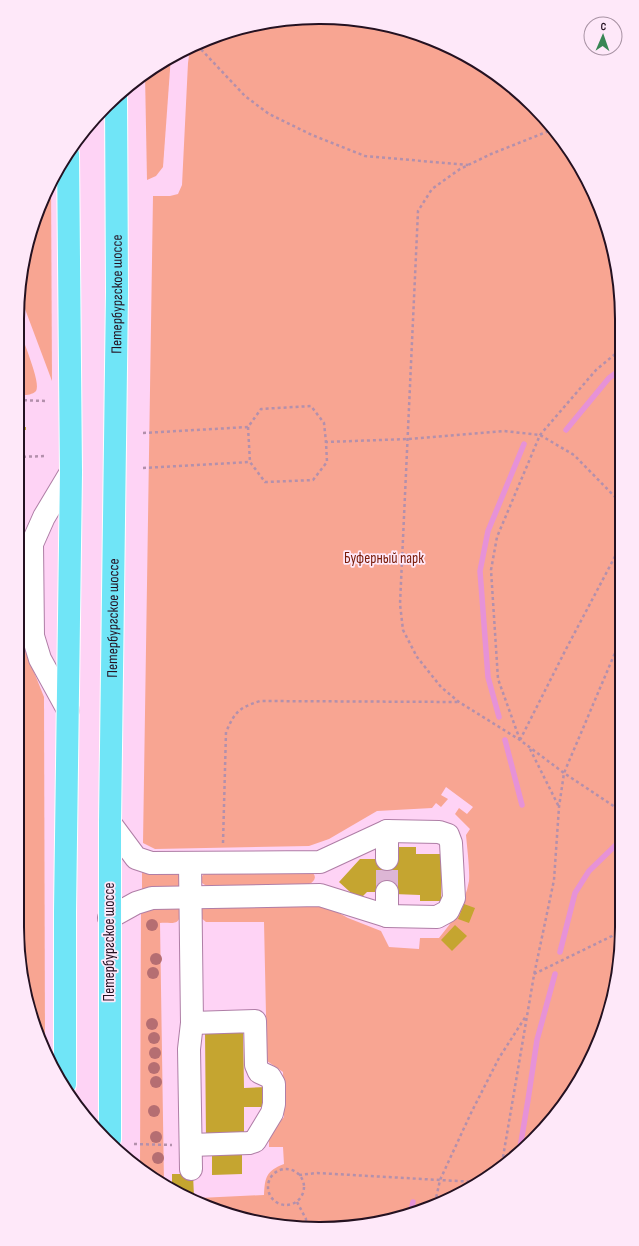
<svg xmlns="http://www.w3.org/2000/svg" width="639" height="1246" font-family="'Sofia Sans Condensed',sans-serif">
<style>
.green{fill:#f8a592}
.lines{fill:none;stroke-linecap:round;stroke-linejoin:round}
.stream{stroke:#e692d7;stroke-width:5.5}
.building{fill:#c5a530}
.minor-tunnel{stroke:#ddb6d5;stroke-width:22;stroke-dasharray:22 11;stroke-linecap:butt}
.minor-casing{stroke:#af7ea6;stroke-width:24}
.major-casing{stroke:#fff;stroke-width:24}
.path{stroke:#b390ac;stroke-width:2.5;stroke-dasharray:3 3;stroke-linecap:butt}
.minor{stroke:#fff;stroke-width:22}
.major{stroke:#70e5f7;stroke-width:22}
.tree{fill:#b56e72}
.labels{text-anchor:middle;stroke-width:3.5;stroke-linejoin:round;paint-order:stroke}
.street-label{font-size:15px;fill:#241121;stroke:#fee8f9}
.park-label{font-size:15px;fill:#791b07;stroke:#fee8f9}
.rim{fill:none;stroke:#241121;stroke-width:2}
</style>
<rect width="100%" height="100%" fill="#fed3f5"/>
<!-- green -->
<g class="green">
<path d="M 340,18 L 398,27 L 453,48 L 519,92 L 560,136 L 599,204 L 619,280 L 621,946 L 612,1005 L 591,1060 L 533,1141 L 453,1198 L 359,1226 L 299,1228 L 241,1219 L 199,1199 L 199,1198 L 264,1195 C 265,1177 266,1171 284,1164 L 283,1147 L 269,1147 L 269,1134 L 284,1117 L 283,1072 L 267,1061 L 264,922 L 206,922 L 200,917 L 201,909 L 204,906 L 321,903 L 348,918 L 381,931 L 389,947 L 419,949 L 420,938 L 439,938 C 453,921 465,904 469,881 C 470,870 467,847 466,835 L 470,829 L 455,814 L 459,808 L 467,814 L 473,807 L 446,787 L 441,795 L 448,799 L 441,807 L 436,803 L 432,808 L 377,811 L 329,839 L 309,846 L 155,849 L 143,843 L 153,196 L 170,196 L 178,194 L 182,185 L 188,63 L 190,48 L 222,33 L 280,20 Z"/>
<path d="M 171,56 L 163,167 L 156,176 L 147,180 L 145,74 Z"/>
<path d="M 51,181 L 52,381 L 19,293 L 27,241 Z"/>
<path d="M 18,326 C 21,336 42,384 36,391 C 31,396 23,395 18,395 Z"/>
<path d="M 24,647 L 44,697 L 45,1046 L 33,1024 L 24,967 Z"/>
<path d="M 142,872 L 147,874 L 179,873 L 180,887 L 142,890 Z"/>
<path d="M 312,872 C 317,877 315,881 309,884 L 208,887 L 202,883 C 201,879 201,877 204,874 Z"/>
<path d="M 178,908 L 181,910 C 180,927 173,922 160,923 L 164,1184 L 152,1178 L 140,1167 L 141,912 L 143,909 Z"/>
</g>
<g class="lines">
<!-- stream -->
<g class="stream">
<path d="M 566,430 L 609,378 L 620,370"/>
<path d="M 621,710 L 619,732 L 621,782"/>
<path d="M 499,717 L 488,677 L 480,571 L 488,531 L 524,444"/>
<path d="M 505,740 L 522,805"/>
<path d="M 560,952 L 575,893 L 589,871 L 621,840"/>
<path d="M 520,1148 L 528,1100 L 537,1040 L 555,974"/>
<path d="M 411,1211 L 413,1202"/>
</g>
</g>
<!-- building -->
<g class="building">
<rect x="18" y="427" width="8" height="3"/>
<path d="M 394,847 L 416,847 L 416,854 L 442,854 L 441,901 L 420,901 L 420,895 L 394,894 L 394,892 L 367,892 L 359,900 L 339,882 L 360,859 L 394,859 Z"/>
<path d="M 464,904 L 475,908 L 469,923 L 458,919 Z"/>
<path d="M 455,925 L 467,936 L 452,951 L 441,940 Z"/>
<path d="M 243,1030 L 244,1088 L 267,1087 L 267,1107 L 244,1107 L 244,1138 L 206,1139 L 205,1031 Z"/>
<path d="M 242,1148 L 242,1174 L 212,1175 L 212,1149 Z"/>
<path d="M 172,1174 L 193,1174 L 194,1197 L 165,1184 L 165,1182 L 172,1182 Z"/>
</g>
<g class="lines">
<!-- minor-tunnel -->
<path class="minor-tunnel" d="M 387,892 L 387,859"/>
<defs>
<g id="minor">
<path d="M 68,710 L 40,659 L 33,636 L 32,544 L 44,517 L 71,472"/>
<path d="M 387,859 L 387,831"/>
<path d="M 190,864 L 192,1023 L 189,1049 L 191,1169"/>
<path d="M 387,916 L 387,892"/>
<path d="M 109,918 L 136,903 L 152,898 L 320,895 L 387,916 L 437,917 L 448,911 L 454,898 L 451,843 L 448,835 L 439,832 L 387,831 L 320,862 L 151,863 L 136,858 L 110,823"/>
<path d="M 191,1145 L 249,1143 L 255,1141 L 272,1113 L 274,1104 L 274,1084 L 270,1077 L 259,1072 L 256,1065 L 255,1021 L 192,1023"/>
</g>
<g id="major">
<path d="M 65,1084 L 65,912 L 71,472 L 68,154"/>
<path id="s1" d="M 110,1139 L 110,823 L 117,292 L 116,97"/>
</g>
</defs>
<!-- minor casing -->
<use href="#minor" class="minor-casing"/>
<!-- major casing -->
<use href="#major" class="major-casing"/>
<!-- path -->
<g class="path">
<path d="M 197,45 L 245,96 L 269,114 L 312,135 L 365,156 L 468,165"/>
<path d="M 554,129 L 491,154 L 460,169 L 432,189 L 418,211 L 400,604 L 403,630 L 417,657 L 441,687 L 459,702 L 520,740 L 564,773 L 621,811"/>
<path d="M 18,400 L 46,401"/>
<path d="M 248,427 L 250,462"/>
<path d="M 143,433 L 248,427 L 261,409 L 311,406 L 324,423 L 326,442"/>
<path d="M 17,457 L 47,456"/>
<path d="M 143,468 L 250,462 L 265,482 L 313,480 L 327,462 L 326,442 L 408,439 L 504,431 L 540,435 L 574,455 L 620,502"/>
<path d="M 520,740 L 498,679 L 491,570 L 497,537 L 540,435 L 596,370 L 620,350"/>
<path d="M 520,740 L 565,651 L 620,547"/>
<path d="M 530,749 L 559,807"/>
<path d="M 223,843 L 226,732 C 235,712 238,708 260,701 L 459,702"/>
<path d="M 534,974 L 612,936 L 621,929"/>
<path d="M 134,1144 L 172,1145"/>
<path d="M 502,1163 L 534,975 L 554,880 L 559,807 L 564,773 L 620,641"/>
<circle cx="286" cy="1187" r="18"/>
<path d="M 299,1175 L 317,1173 L 475,1182"/>
<path d="M 297,1202 L 306,1219 L 306,1228"/>
<path d="M 435,1203 L 440,1180 L 471,1113 L 499,1058 L 526,1016"/>
</g>
<!-- minor -->
<use href="#minor" class="minor"/>
<!-- major -->
<use href="#major" class="major"/>
</g>
<!-- trees -->
<g class="tree">
<circle cx="152" cy="925" r="6"/>
<circle cx="156" cy="959" r="6"/>
<circle cx="153" cy="973" r="6"/>
<circle cx="152" cy="1024" r="6"/>
<circle cx="154" cy="1038" r="6"/>
<circle cx="155" cy="1053" r="6"/>
<circle cx="154" cy="1068" r="6"/>
<circle cx="156" cy="1082" r="6"/>
<circle cx="154" cy="1111" r="6"/>
<circle cx="156" cy="1137" r="6"/>
<circle cx="158" cy="1158" r="6"/>
</g>
<g class="labels">
<!-- street labels -->
<g class="street-label">
<text dy="5" stroke="none"><textPath href="#s1" startOffset="845">Петербургское шоссе</textPath></text>
<text dy="5" stroke="none"><textPath href="#s1" startOffset="521">Петербургское шоссе</textPath></text>
<text transform="translate(109 942) rotate(-90)" y="5">Петербургское шоссе</text>
</g>
<!-- park labels -->
<g class="park-label">
<text x="384" y="563">Буферный парк</text>
</g>
</g>
<!-- crop -->
<path d="M0 0H639V1246H0ZM319 24H320A295 295 0 0 1 615 319V927A295 295 0 0 1 320 1222H319A295 295 0 0 1 24 927V319A295 295 0 0 1 319 24Z" fill="#fee8f9" fill-rule="evenodd"/>
<path class="rim" d="M319 24H320A295 295 0 0 1 615 319V927A295 295 0 0 1 320 1222H319A295 295 0 0 1 24 927V319A295 295 0 0 1 319 24Z"/>
<!-- north arrow -->
<g transform="translate(603 36) rotate(2)"><circle r="19" fill="#fee8f9" stroke="#a792a3"/>
<path d="M0-3L7 15L0 10L-7 15Z" fill="#398655"/>
<text y="-6" font-size="11" font-weight="bold" text-anchor="middle" fill="#241121">С</text>
</g>
</svg>
